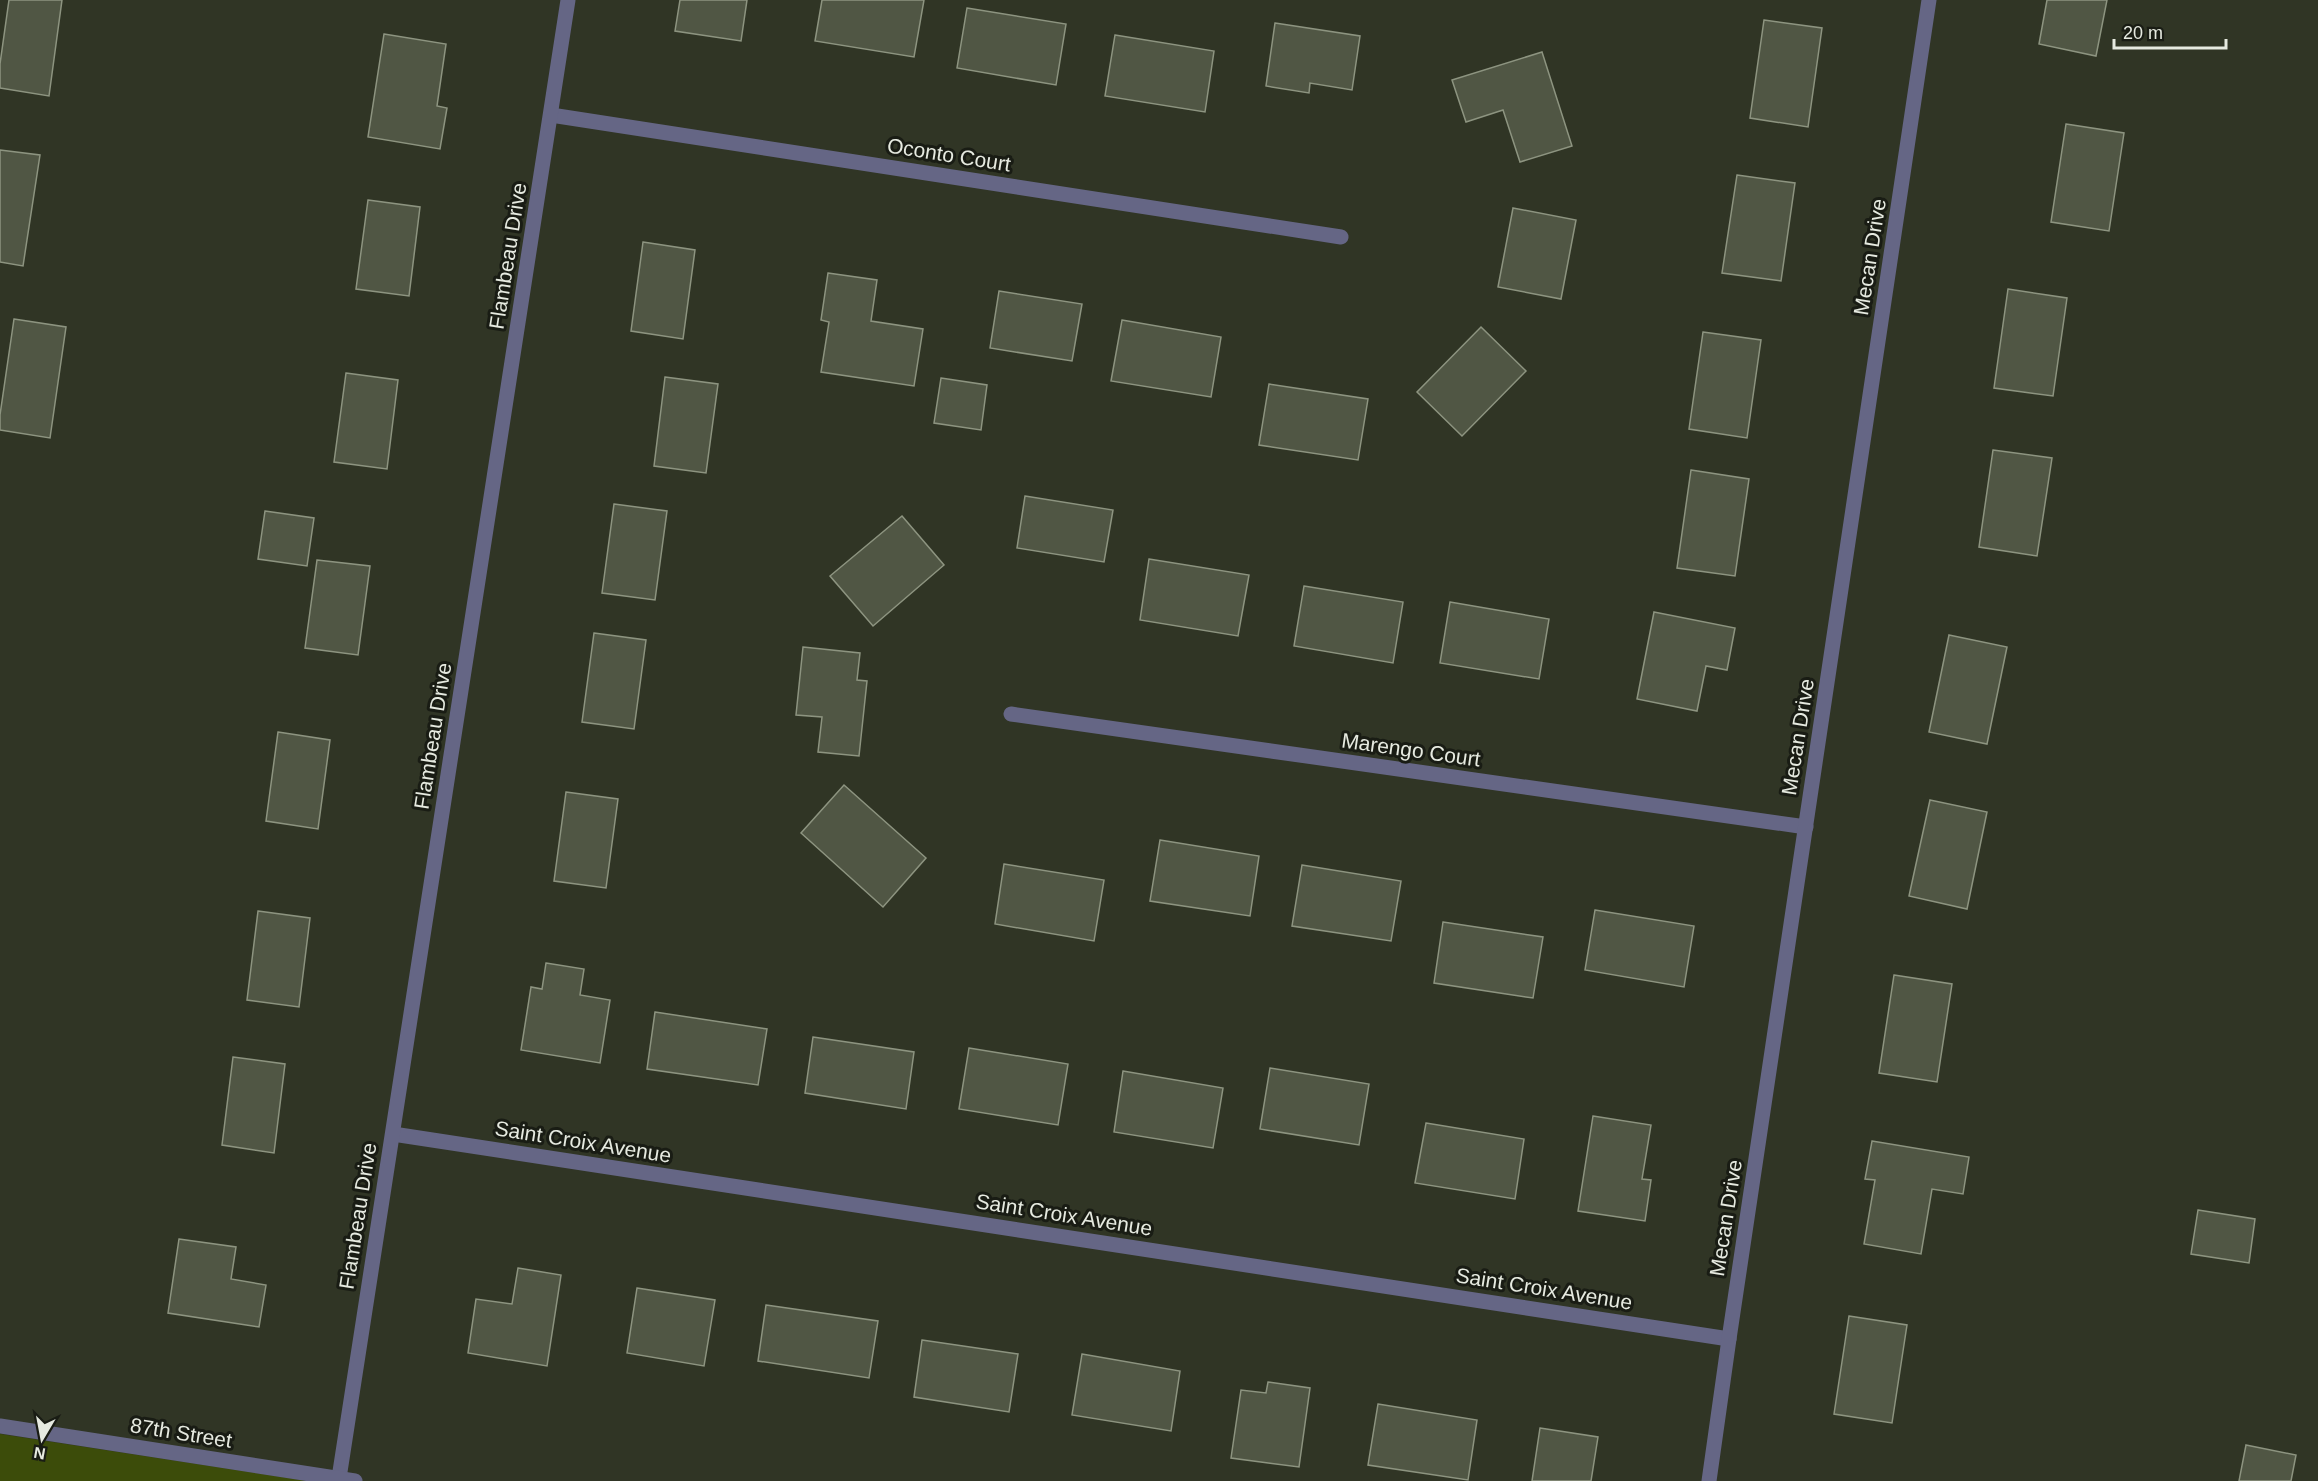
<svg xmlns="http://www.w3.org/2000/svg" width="2318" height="1481" font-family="Arial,sans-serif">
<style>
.green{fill:#3c4c0a}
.building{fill:#505644;stroke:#8d9480;stroke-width:1.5}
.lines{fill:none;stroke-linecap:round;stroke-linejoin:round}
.minor{stroke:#656685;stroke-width:15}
.tertiary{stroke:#656685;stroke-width:15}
.labels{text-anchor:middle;stroke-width:6;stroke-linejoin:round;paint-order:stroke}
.street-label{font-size:21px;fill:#e6eae0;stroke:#191c14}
</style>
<rect width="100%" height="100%" fill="#303525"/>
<!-- green -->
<path class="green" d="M 0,1434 L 308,1481 L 0,1481 Z"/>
<!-- building -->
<g class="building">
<path d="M 9,0 L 62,0 L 49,96 L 0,88 L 0,64 Z"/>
<path d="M 680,0 L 747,0 L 741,41 L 675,31 Z"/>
<path d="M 822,0 L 924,0 L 914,57 L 815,41 Z"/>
<path d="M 2047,0 L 2107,0 L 2096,56 L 2039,44 Z"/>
<path d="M 967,8 L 1066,24 L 1056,85 L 957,68 Z"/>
<path d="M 1764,20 L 1822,28 L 1808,127 L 1750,118 Z"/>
<path d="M 1275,23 L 1360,36 L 1352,90 L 1310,83 L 1309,93 L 1266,86 Z"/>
<path d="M 384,34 L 446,44 L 437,106 L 447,108 L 440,149 L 368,137 Z"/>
<path d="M 1115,35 L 1214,51 L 1205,112 L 1105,96 Z"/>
<path d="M 1542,52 L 1572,146 L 1520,162 L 1503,110 L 1466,122 L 1452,80 Z"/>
<path d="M 2066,124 L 2124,133 L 2109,231 L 2051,222 Z"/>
<path d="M 0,150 L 40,155 L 23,266 L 0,262 Z"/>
<path d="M 1737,175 L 1795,183 L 1781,281 L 1722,273 Z"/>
<path d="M 368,200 L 420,207 L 409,296 L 356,289 Z"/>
<path d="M 1513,208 L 1576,220 L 1561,299 L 1498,287 Z"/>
<path d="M 643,242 L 695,250 L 683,339 L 631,331 Z"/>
<path d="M 828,273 L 877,280 L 871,321 L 923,329 L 914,386 L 821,372 L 829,322 L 821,320 Z"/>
<path d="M 2008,289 L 2067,298 L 2053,396 L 1994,388 Z"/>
<path d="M 999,291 L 1082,304 L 1072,361 L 990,348 Z"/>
<path d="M 14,319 L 66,327 L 50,438 L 0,430 L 0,415 Z"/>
<path d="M 1122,320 L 1221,337 L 1211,397 L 1111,381 Z"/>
<path d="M 1481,327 L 1526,371 L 1462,436 L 1417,392 Z"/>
<path d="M 1703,332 L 1761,340 L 1747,438 L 1689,429 Z"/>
<path d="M 346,373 L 398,380 L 387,469 L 334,462 Z"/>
<path d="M 665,377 L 718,384 L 706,473 L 654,466 Z"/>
<path d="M 941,378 L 987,385 L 981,430 L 934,423 Z"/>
<path d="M 1269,384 L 1368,399 L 1358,460 L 1259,445 Z"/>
<path d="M 1993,450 L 2052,458 L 2037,556 L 1979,547 Z"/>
<path d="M 1691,470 L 1749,479 L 1735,576 L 1677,568 Z"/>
<path d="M 1025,496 L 1113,510 L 1104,562 L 1017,548 Z"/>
<path d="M 614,504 L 667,511 L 655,600 L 602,593 Z"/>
<path d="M 265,511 L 314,518 L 307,566 L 258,559 Z"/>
<path d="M 902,516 L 944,565 L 873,626 L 830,576 Z"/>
<path d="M 1149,559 L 1249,575 L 1238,636 L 1140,620 Z"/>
<path d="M 317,560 L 370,566 L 358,655 L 305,648 Z"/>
<path d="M 1304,586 L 1403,602 L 1393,663 L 1294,646 Z"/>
<path d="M 1450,602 L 1549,619 L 1539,679 L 1440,663 Z"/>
<path d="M 1654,612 L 1735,628 L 1727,670 L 1706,666 L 1697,711 L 1637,699 Z"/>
<path d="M 594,633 L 646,640 L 634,729 L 582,722 Z"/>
<path d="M 1949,635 L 2007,647 L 1987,744 L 1929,732 Z"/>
<path d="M 803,647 L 860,653 L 857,680 L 867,681 L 859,756 L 818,752 L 822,717 L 796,715 Z"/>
<path d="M 278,732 L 330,740 L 318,829 L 266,821 Z"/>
<path d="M 844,785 L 926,858 L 883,907 L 801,833 Z"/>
<path d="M 566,792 L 618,799 L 606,888 L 554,881 Z"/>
<path d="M 1930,800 L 1987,812 L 1967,909 L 1909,896 Z"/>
<path d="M 1160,840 L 1259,856 L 1250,916 L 1150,901 Z"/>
<path d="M 1004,864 L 1104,880 L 1094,941 L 995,924 Z"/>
<path d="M 1302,865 L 1401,881 L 1391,941 L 1292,926 Z"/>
<path d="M 1595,910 L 1694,926 L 1684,987 L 1585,970 Z"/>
<path d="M 258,911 L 310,918 L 299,1007 L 247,1000 Z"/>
<path d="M 1443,922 L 1543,937 L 1533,998 L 1434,983 Z"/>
<path d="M 546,963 L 584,969 L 580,995 L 610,1000 L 600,1063 L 521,1050 L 531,987 L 542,989 Z"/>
<path d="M 1894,975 L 1952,984 L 1937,1082 L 1879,1073 Z"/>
<path d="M 655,1012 L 767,1029 L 758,1085 L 647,1069 Z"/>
<path d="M 813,1037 L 914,1052 L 906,1109 L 805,1093 Z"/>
<path d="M 969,1048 L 1068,1064 L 1058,1125 L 959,1109 Z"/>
<path d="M 233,1057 L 285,1064 L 274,1153 L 222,1145 Z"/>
<path d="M 1270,1068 L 1369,1084 L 1359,1145 L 1260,1129 Z"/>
<path d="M 1123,1071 L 1223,1088 L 1213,1148 L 1114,1132 Z"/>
<path d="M 1593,1116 L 1651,1125 L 1642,1179 L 1651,1180 L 1645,1221 L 1578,1211 Z"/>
<path d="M 1426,1123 L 1524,1139 L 1515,1199 L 1415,1183 Z"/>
<path d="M 1872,1141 L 1969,1157 L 1963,1194 L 1932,1189 L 1921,1254 L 1864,1244 L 1875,1180 L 1865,1179 Z"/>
<path d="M 2198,1210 L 2255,1219 L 2249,1263 L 2191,1254 Z"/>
<path d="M 179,1239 L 236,1247 L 231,1279 L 266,1285 L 259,1327 L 168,1313 Z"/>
<path d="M 518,1268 L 561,1275 L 547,1366 L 468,1353 L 476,1299 L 512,1304 Z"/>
<path d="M 637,1288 L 715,1300 L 704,1366 L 627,1353 Z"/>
<path d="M 766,1305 L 878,1321 L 869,1378 L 758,1361 Z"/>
<path d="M 1849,1316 L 1907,1325 L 1892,1423 L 1834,1414 Z"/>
<path d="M 922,1340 L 1018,1354 L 1009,1412 L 914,1397 Z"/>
<path d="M 1082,1354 L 1180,1371 L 1171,1431 L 1072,1415 Z"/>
<path d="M 1268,1382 L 1310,1388 L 1299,1467 L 1231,1458 L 1241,1390 L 1266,1393 Z"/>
<path d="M 1378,1404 L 1477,1420 L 1468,1480 L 1368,1465 Z"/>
<path d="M 1540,1428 L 1598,1437 L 1591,1481 L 1532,1481 Z"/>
<path d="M 2246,1445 L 2296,1455 L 2291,1481 L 2239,1481 Z"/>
</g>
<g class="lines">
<!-- minor -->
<g class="minor">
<path d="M 551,115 L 1341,237"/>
<path d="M 1011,714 L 1806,827"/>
<path d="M 393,1134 L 1729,1339"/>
<path d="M 339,1478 L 568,0"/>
<path d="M 1709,1481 L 1729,1339 L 1929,0"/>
</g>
<!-- tertiary -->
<path class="tertiary" d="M 0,1426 L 355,1481"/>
</g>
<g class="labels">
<!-- street labels -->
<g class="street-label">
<text transform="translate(949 155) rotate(9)" y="7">Oconto Court</text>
<text transform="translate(508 256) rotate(-81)" y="7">Flambeau Drive</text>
<text transform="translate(1870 257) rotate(-81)" y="7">Mecan Drive</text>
<text transform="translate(433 736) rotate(-81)" y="7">Flambeau Drive</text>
<text transform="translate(1798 737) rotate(-81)" y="7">Mecan Drive</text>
<text transform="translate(1411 750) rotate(8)" y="7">Marengo Court</text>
<text transform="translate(583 1142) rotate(9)" y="7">Saint Croix Avenue</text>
<text transform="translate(1064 1215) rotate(9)" y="7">Saint Croix Avenue</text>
<text transform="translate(358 1216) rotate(-81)" y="7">Flambeau Drive</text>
<text transform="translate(1726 1218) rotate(-81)" y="7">Mecan Drive</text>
<text transform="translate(1544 1289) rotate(9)" y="7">Saint Croix Avenue</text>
<text transform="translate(181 1433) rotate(9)" y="7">87th Street</text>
</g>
</g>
<!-- north arrow -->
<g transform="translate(42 1439) rotate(190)" stroke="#191c14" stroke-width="4.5" paint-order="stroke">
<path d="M0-4.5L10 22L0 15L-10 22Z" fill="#e6eae0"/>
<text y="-9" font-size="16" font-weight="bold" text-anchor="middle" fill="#e6eae0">N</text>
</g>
<!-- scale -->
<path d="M2114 39v9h112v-9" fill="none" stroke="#e6eae0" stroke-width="3"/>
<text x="2123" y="39" font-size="18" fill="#e6eae0" stroke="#191c14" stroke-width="4.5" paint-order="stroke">20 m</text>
</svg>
